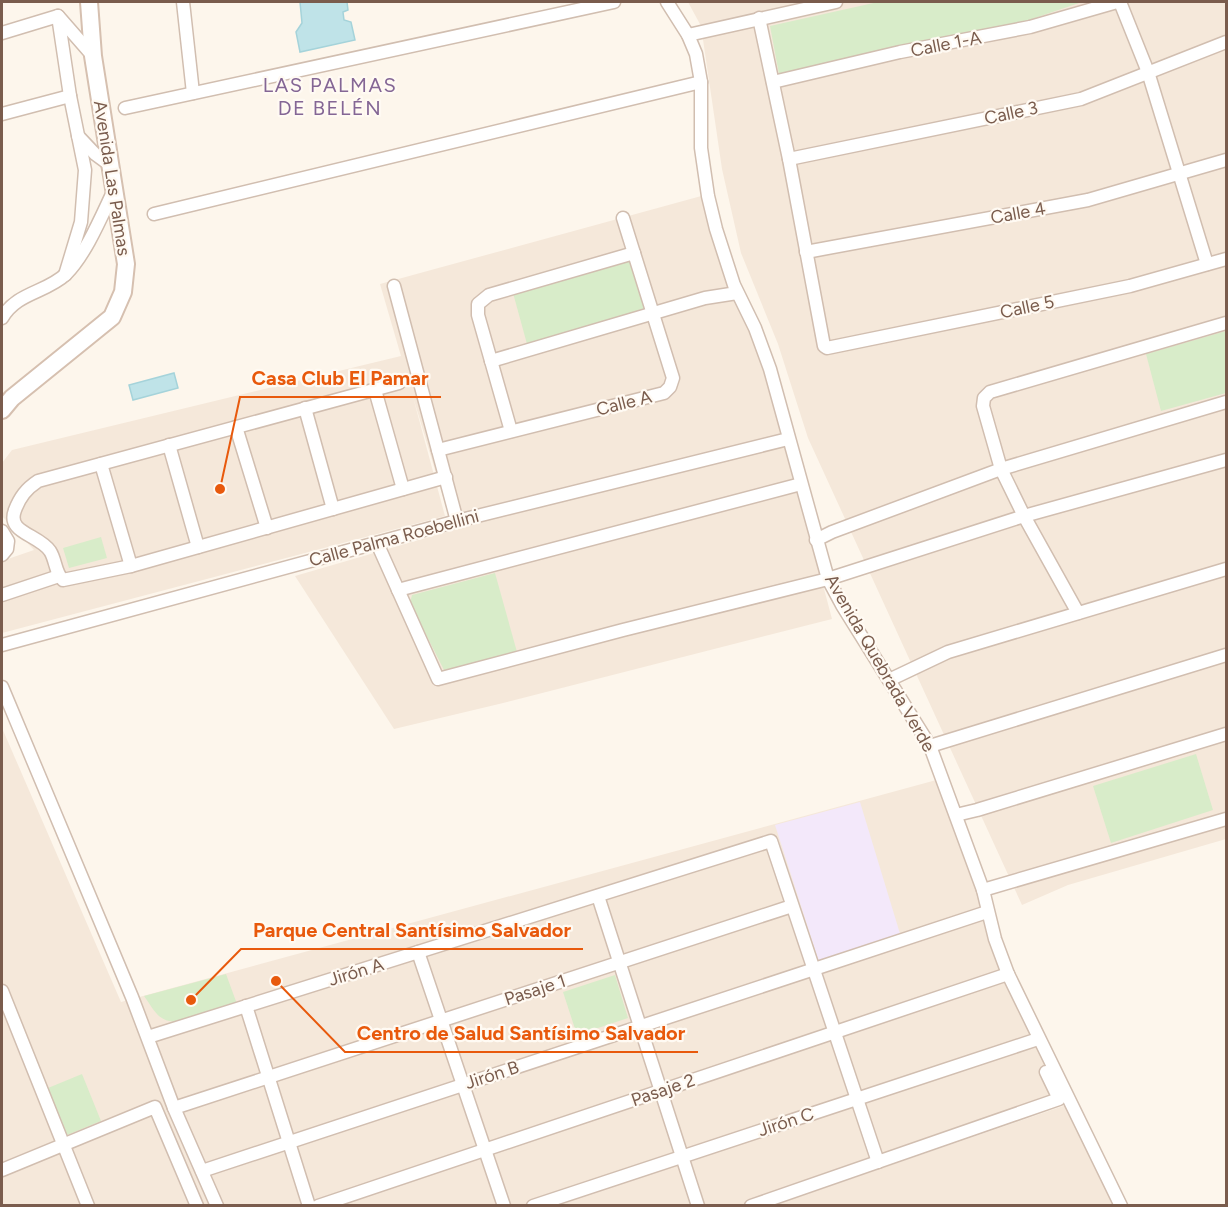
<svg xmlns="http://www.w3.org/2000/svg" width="1228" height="1207" font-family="Figtree,sans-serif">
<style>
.residential{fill:#f5e8da}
.education{fill:#f3e8fa}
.green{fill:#d8ecc9}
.water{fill:#bfe3e8;stroke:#a5d3da;stroke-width:1.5}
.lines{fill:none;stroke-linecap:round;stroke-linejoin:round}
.street-casing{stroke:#d1beb0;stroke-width:15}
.secondary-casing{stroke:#d6c0b0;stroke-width:20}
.street{stroke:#fff;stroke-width:12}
.secondary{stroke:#fff;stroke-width:16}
.labels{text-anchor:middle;stroke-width:4.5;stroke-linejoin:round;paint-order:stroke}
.street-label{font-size:18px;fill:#7a5c4d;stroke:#fffaf3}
.neighbourhood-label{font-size:20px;letter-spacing:1.5px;fill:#846695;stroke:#fffaf3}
.leader{fill:none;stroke:#e8590c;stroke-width:2}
.callout-dot{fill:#e8590c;stroke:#fffaf3;stroke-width:2}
.callout-label{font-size:20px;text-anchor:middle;font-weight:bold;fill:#e8590c;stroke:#fffaf3;stroke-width:4.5;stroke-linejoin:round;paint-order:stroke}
</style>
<rect width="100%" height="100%" fill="#fdf6ec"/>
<!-- residential -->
<g class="residential">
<path d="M 688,2 L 1226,2 L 1226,839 L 1068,885 L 1022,905 L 808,438 L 778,344 L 741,253 L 722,169 L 701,26 Z"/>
<path d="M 705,195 L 767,373 L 832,619 L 499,704 L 394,729 L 295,576 L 453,530 L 413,397 L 445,516 L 2,633 L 2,561 L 34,550 L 2,516 L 2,463 L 12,450 L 401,356 L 380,284 Z"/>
<path d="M 2,728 L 121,1002 L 940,779 L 981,899 L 1067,1103 L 763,1205 L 2,1205 Z"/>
<path d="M 1069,1104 L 1117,1206 L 772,1206 Z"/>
</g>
<!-- education -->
<path class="education" d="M 860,802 L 901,937 L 819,962 L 775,825 Z"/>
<!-- green -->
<g class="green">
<path d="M 878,2 L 1082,2 L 1020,23 L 779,74 L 770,26 Z"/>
<path d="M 630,260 L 645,310 L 527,344 L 513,293 Z"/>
<path d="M 1226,331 L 1226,393 L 1161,411 L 1146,354 Z"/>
<path d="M 101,537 L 107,558 L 69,568 L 63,548 Z"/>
<path d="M 495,573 L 517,652 L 444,670 L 410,603 L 412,595 Z"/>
<path d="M 1196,754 L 1213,810 L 1111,843 L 1093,786 Z"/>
<path d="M 226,974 L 237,1004 L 178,1022 C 158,1022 155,1011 144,996 Z"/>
<path d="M 615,975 L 628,1018 L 577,1035 L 563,992 Z"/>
<path d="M 82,1074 L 101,1121 L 67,1135 L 48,1088 Z"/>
</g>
<!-- water -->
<g class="water">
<path d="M 300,2 L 347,2 L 348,10 L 343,12 L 344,20 L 351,22 L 355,40 L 300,52 L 296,32 L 302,23 Z"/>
<path d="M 174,373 L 178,388 L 133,400 L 129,385 Z"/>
</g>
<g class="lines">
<defs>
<g id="street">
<path d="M 183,2 L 193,93"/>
<path d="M 667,2 L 688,35 L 696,54 L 701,82 L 701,148 L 708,196 L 716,229 L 734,285 L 755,328 L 770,369 L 828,579 L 842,605 L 930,746 L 983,890 L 995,939 L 1008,974 L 1121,1206"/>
<path d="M 1120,2 L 1148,72 L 1207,264"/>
<path d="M 58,16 L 70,96 L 85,170 L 81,222 L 65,275"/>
<path d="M 759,18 L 789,159 L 824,346 L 827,348 L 1130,286 L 1226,259"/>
<path d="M 2,33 L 58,16 L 93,56"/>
<path d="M 688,35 L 836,2"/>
<path d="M 773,82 L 900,52 L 1030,27 L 1117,2"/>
<path d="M 125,108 L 614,2"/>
<path d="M 2,114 L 70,96"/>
<path d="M 78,136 L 95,154 L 110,165"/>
<path d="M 789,159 L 1081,99 L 1226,42"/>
<path d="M 154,214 L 701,82"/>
<path d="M 806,252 L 1088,200 L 1226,160"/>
<path d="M 394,286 L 457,521"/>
<path d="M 2,318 C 17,292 46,293 66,274 C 86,254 102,215 114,190"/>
<path d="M 491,361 L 705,298 L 737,293"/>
<path d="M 399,383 L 38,481 C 26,489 20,497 15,510 C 6,533 38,534 50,551 C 56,560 55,573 63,580 L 131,566 L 446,477"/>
<path d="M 375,390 L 403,489"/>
<path d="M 305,408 L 333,509"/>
<path d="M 236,427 L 267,528"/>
<path d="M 511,431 L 478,315 L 478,304 L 489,295 L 634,253"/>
<path d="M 169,445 L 198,547"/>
<path d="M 438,450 L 664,393 L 670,387 L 673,378 L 623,218"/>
<path d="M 101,464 L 131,566"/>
<path d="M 2,531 L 8,541 L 7,549 L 2,555"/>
<path d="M 816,540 L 832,532 L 1001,469 L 1226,402"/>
<path d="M 377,543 L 438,679 L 623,630 L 828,579 L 1024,516 L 1226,460"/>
<path d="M 398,590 L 801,484"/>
<path d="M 2,595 L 59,576"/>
<path d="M 1078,613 L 1024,516 L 1001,469 L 983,406 L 984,398 L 990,392 L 1226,323"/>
<path d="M 2,645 L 457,521 L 788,439"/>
<path d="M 889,680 L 948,652 L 1226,569"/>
<path d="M 2,687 L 132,997 L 174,1108 L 217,1206"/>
<path d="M 930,746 L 1226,655"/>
<path d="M 956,815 L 977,810 L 1226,734"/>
<path d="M 983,890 L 1226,819"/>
<path d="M 598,896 L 698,1206"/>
<path d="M 418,952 L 504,1206"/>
<path d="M 2,991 L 88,1206"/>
<path d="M 246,1006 L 309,1206"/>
<path d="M 148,1037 L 771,841 L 878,1162"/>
<path d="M 174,1108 L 792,906"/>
<path d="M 2,1170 L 155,1107 L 197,1206"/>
<path d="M 202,1171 L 987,912"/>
<path d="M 318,1206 L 1008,974"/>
<path d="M 533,1206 L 1038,1039"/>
<path d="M 751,1206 L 1059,1099 L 1046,1072"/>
</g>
<path id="secondary" d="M 2,410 L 12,398 L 112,317 L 123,292 L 126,264 L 93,56 L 89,2"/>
</defs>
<!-- street casing -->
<use href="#street" class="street-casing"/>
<!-- secondary casing -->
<use href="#secondary" class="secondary-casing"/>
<!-- street -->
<use href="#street" class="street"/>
<!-- secondary -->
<use href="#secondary" class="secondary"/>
</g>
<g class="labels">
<!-- street labels -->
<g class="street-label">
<text transform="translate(946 44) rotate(-11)" y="6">Calle 1-A</text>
<text transform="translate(1011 113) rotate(-12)" y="6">Calle 3</text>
<text transform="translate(112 178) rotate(81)" y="6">Avenida Las Palmas</text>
<text transform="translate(1018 213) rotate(-10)" y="6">Calle 4</text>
<text transform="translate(1027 307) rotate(-12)" y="6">Calle 5</text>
<text transform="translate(624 403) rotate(-14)" y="6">Calle A</text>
<text transform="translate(394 538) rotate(-15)" y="6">Calle Palma Roebellini</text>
<text transform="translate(880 663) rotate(60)" y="6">Avenida Quebrada Verde</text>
<text transform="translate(356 972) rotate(-17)" y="6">Jirón A</text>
<text transform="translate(535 990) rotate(-18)" y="6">Pasaje 1</text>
<text transform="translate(492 1075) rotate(-18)" y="6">Jirón B</text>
<text transform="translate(663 1090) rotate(-19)" y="6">Pasaje 2</text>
<text transform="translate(786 1122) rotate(-18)" y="6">Jirón C</text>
</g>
<!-- neighbourhood labels -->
<g class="neighbourhood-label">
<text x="330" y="92">LAS PALMAS<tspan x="330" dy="23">DE BELÉN</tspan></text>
</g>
</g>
<!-- callouts -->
<path class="leader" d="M220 489L240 397H441M191 1000L241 949H583M276 981L345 1052H698"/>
<g class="callout-dot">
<circle cx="220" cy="489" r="6"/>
<circle cx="191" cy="1000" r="6"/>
<circle cx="276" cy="981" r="6"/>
</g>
<g class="callout-label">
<text x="340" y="385">Casa Club El Pamar</text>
<text x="412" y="937">Parque Central Santísimo Salvador</text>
<text x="521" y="1040">Centro de Salud Santísimo Salvador</text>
</g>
<!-- border -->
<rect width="1228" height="1207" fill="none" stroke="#7a5c4d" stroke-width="6"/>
</svg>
